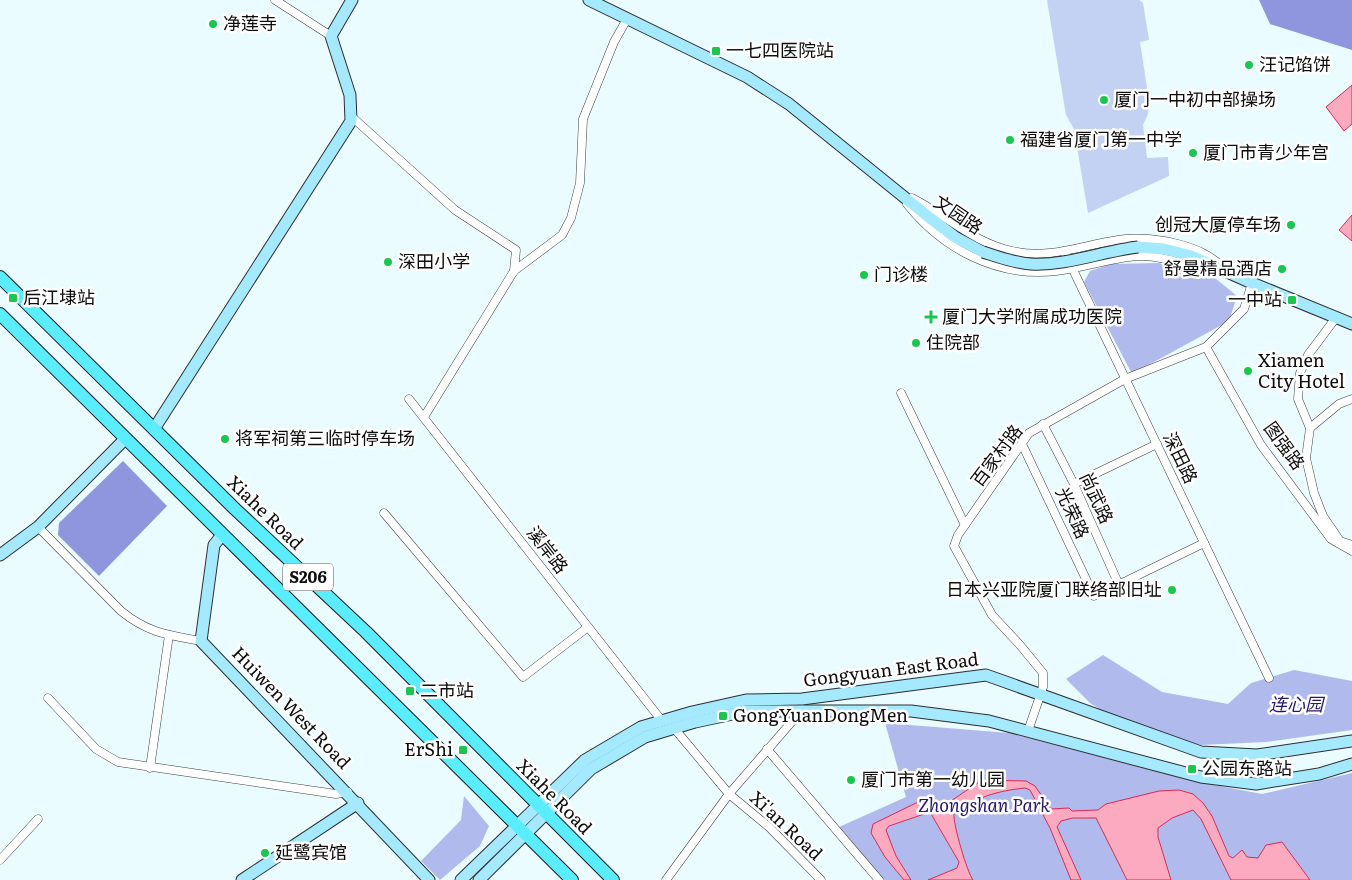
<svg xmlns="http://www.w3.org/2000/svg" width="1352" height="880" font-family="Literata,'Noto Sans SC',serif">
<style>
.green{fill:#b1baec}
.forest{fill:#8f96de}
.pitch{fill:#c3d1f3}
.water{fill:#fbaac0;stroke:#d82b55}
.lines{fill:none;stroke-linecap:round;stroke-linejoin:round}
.street-casing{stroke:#3f3f3f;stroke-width:9}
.secondary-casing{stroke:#2e2e2e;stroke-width:13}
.primary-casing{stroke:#1d1d1d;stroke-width:14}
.street{stroke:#fff;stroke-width:8}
.secondary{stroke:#a5e9ff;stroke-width:11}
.primary{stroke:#5aecff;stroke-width:12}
.secondary-bridge-casing{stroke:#2e2e2e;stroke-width:13;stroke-linecap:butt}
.secondary-bridge{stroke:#a5e9ff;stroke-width:11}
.poi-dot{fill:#19c64f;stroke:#fff;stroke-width:2}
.labels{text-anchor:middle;stroke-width:5;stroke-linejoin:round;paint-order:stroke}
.shield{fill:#fff;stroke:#555;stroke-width:1}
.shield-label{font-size:16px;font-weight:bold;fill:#0c0c0c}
.poi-label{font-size:18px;fill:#0c0c0c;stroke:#fff;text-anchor:start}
.street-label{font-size:18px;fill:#0c0c0c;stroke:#fff}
.park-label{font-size:18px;font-style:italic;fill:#241867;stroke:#fff}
</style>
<rect width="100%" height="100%" fill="#eafcff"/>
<!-- green -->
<g class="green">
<path d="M 1159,263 L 1215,278 L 1237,296 L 1229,321 L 1132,374 L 1084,282 L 1090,271 L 1111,264 Z"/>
<path d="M 1103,655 L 1162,692 L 1228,704 L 1251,683 L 1294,670 L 1352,681 L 1352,730 L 1266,742 L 1201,745 L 1129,727 L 1090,703 L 1066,679 Z"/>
<path d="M 885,723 L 1009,733 L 1194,781 L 1262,794 L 1352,773 L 1352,880 L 884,880 L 839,827 L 906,797 Z"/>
<path d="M 464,796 L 489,826 L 480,846 L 440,880 L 421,861 L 461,820 Z"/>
</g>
<!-- forest -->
<g class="forest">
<path d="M 1259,0 L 1352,0 L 1352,50 L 1270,24 Z"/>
<path d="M 123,461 L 167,506 L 99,576 L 58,535 L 59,523 Z"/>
</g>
<!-- pitch -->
<path class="pitch" d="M 1047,0 L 1139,0 L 1143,3 L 1149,40 L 1140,42 L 1149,101 L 1148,114 L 1143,125 L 1147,158 L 1168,157 L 1169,176 L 1088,213 L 1074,129 L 1066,115 Z"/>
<!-- water -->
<g class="water">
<path d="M 1352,85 L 1352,124 L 1344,131 L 1326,107 Z"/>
<path d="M 1352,215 L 1352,241 L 1339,230 Z"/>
<path d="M 984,780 L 1026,781 L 1035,786 L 1051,809 L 1069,808 L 1072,811 L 1098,810 L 1106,804 L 1159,791 L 1179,790 L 1193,794 L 1203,803 L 1212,816 L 1229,856 L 1233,858 L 1242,850 L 1247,857 L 1258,858 L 1266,845 L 1282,842 L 1310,880 L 1231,880 L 1201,819 L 1193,810 L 1172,818 L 1158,828 L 1158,837 L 1171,880 L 1127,880 L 1096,818 L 1073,818 L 1061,821 L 1057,827 L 1081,880 L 1071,880 L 1050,828 L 1030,790 L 1025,788 C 997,791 976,797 954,814 C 953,824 967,872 973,880 L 928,880 L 957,868 L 959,862 L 930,812 L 889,826 L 886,830 L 896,856 L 911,880 L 904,880 L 885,857 L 871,833 L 873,824 L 916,803 L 931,798 L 935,807 C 953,804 967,787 984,780 Z"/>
</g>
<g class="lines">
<defs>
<g id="street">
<path d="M 275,0 L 331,36"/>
<path d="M 351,116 L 455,210 L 516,250 L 514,271"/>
<path d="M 912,198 C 946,215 974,243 1012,251 C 1048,260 1083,245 1118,240 C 1138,237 1158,239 1178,244 C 1197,249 1210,255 1224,268"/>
<path d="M 907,204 C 943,249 997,278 1056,271 C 1083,268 1110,258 1138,256 C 1167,255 1192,269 1220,272"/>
<path d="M 1064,251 L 1269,678"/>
<path d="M 1335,319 L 1308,355 L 1300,373 L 1298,399 L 1310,428 L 1306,458 L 1314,493 L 1323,516 L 1340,541 L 1352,545"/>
<path d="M 1206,347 L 1261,445 L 1331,539 L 1352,551"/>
<path d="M 901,393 L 965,525"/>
<path d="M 409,399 L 662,721"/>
<path d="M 424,417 L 514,271 L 562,235 L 571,218 L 580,183 L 583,119 L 614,42 L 627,19"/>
<path d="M 1043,424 L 1074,484 L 1119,585"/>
<path d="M 1310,428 L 1339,404 L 1352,399"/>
<path d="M 1022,444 L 1094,596"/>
<path d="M 1074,484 L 1157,444"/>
<path d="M 384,513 L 523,677 L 588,627"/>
<path d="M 38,527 L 121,611 C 148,633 168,635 201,641"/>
<path d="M 1116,586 L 1204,543"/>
<path d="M 48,698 L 96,749 L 118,762 L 336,794 L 348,792"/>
<path d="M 674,728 L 729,794 L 769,827 L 821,880"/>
<path d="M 1028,731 L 1043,687 L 1043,673 L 1020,645 L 992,615 L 954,546 L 958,535 L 1029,433 L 1125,379 L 1206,347 L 1244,309 L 1252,283"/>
<path d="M 767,749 L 879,880"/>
<path d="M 150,768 L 169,635"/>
<path d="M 0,860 L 38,819"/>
<path d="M 666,880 L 729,794 L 802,710"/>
</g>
<g id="secondary">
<path d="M 589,0 L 747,77 L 789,104 L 930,218 L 955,237 L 983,252"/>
<path d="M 1138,247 L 1164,249 L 1191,256 L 1252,283 L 1352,324"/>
<path d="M 154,429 L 351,121 L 350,95 L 331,36 L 352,0"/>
<path d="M 222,535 L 214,545 L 201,641 L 429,880"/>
<path d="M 0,555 L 38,527 L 125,439"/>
<path d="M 242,880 L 358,803"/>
<path d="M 461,880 L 585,760 L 641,727 L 692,712 L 746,700 L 802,699 L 986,675 L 1201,752 L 1257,755 L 1352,741"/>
<path d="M 479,880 L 591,769 L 645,737 L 695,722 L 747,711 L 911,711 L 989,721 L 1201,777 L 1256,784 L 1319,774 L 1352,764"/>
</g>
<g id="primary">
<path d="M 0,277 L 235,509 L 366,632 L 613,880"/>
<path d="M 0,314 L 572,880"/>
</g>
</defs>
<!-- street casing -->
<use href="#street" class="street-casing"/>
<!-- secondary casing -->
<use href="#secondary" class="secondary-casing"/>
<!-- primary casing -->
<use href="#primary" class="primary-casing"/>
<!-- street -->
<use href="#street" class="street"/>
<!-- secondary -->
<use href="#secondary" class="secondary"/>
<!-- primary -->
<use href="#primary" class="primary"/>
<defs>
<path id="secondary-bridge" d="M 983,252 C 999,257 1014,263 1031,264 C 1066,266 1103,251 1138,247"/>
</defs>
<!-- secondary-bridge casing -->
<use href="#secondary-bridge" class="secondary-bridge-casing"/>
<!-- secondary-bridge -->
<use href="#secondary-bridge" class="secondary-bridge"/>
</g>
<!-- markers -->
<g class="poi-dot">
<circle cx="213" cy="24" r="5"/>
<rect x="711" y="46" width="10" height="10" rx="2.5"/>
<circle cx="1249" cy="65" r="5"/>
<circle cx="1104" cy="100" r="5"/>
<circle cx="1010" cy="140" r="5"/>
<circle cx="1193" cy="153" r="5"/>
<circle cx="1291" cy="225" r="5"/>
<circle cx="388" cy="262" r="5"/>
<circle cx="1282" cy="269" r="5"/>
<circle cx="864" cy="275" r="5"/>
<rect x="8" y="293" width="10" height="10" rx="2.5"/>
<rect x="1287" y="295" width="10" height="10" rx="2.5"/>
<path d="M928.5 309.5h5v5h5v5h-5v5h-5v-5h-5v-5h5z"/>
<circle cx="916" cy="343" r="5"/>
<circle cx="1248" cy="371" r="5"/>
<circle cx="225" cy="439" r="5"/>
<circle cx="1172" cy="590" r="5"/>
<rect x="405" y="686" width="10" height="10" rx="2.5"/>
<rect x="718" y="711" width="10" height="10" rx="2.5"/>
<rect x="458" y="745" width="10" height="10" rx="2.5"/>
<rect x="1187" y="764" width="10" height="10" rx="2.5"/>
<circle cx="851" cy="780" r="5"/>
<circle cx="265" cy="853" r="5"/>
</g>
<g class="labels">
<!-- shield labels -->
<rect class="shield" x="283" y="563.5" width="50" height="27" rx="4"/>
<g class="shield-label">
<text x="308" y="583">S206</text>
</g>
<!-- poi labels -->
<g class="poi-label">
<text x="223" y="30">净莲寺</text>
<text x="726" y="57">一七四医院站</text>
<text x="1259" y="71">汪记馅饼</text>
<text x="1114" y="106">厦门一中初中部操场</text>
<text x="1020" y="146">福建省厦门第一中学</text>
<text x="1203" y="159">厦门市青少年宫</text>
<text x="1281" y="231" text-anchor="end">创冠大厦停车场</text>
<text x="398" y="268">深田小学</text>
<text x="1272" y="275" text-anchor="end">舒曼精品酒店</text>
<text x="874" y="281">门诊楼</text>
<text x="23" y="304">后江埭站</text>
<text x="1282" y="306" text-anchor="end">一中站</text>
<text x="942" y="323">厦门大学附属成功医院</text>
<text x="926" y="349">住院部</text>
<text x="1258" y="367">Xiamen<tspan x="1258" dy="21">City Hotel</tspan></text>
<text x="235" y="445">将军祠第三临时停车场</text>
<text x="1162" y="596" text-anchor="end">日本兴亚院厦门联络部旧址</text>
<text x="420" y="697">二市站</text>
<text x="733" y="722">GongYuanDongMen</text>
<text x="453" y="756" text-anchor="end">ErShi</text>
<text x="1202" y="775">公园东路站</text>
<text x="861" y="786">厦门市第一幼儿园</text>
<text x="275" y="859">延鹭宾馆</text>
</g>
<!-- street labels -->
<g class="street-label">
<text transform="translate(958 215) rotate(34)" y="6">文园路</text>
<text transform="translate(1284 446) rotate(54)" y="6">图强路</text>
<text transform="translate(997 456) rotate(-53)" y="6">百家村路</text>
<text transform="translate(1180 458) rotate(64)" y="6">深田路</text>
<text transform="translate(1096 498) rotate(65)" y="6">尚武路</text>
<text transform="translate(265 513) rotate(44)" y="6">Xiahe Road</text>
<text transform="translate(1072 513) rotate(65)" y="6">光荣路</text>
<text transform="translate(547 550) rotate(52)" y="6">溪岸路</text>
<text transform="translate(891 670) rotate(-7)" y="6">Gongyuan East Road</text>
<text transform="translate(291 708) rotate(46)" y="6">Huiwen West Road</text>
<text transform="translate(554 797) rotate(45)" y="6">Xiahe Road</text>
<text transform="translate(786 826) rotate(43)" y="6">Xi'an Road</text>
</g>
<!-- park labels -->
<g class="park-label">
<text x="1296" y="711">连心园</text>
<text x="984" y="812">Zhongshan Park</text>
</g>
</g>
</svg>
